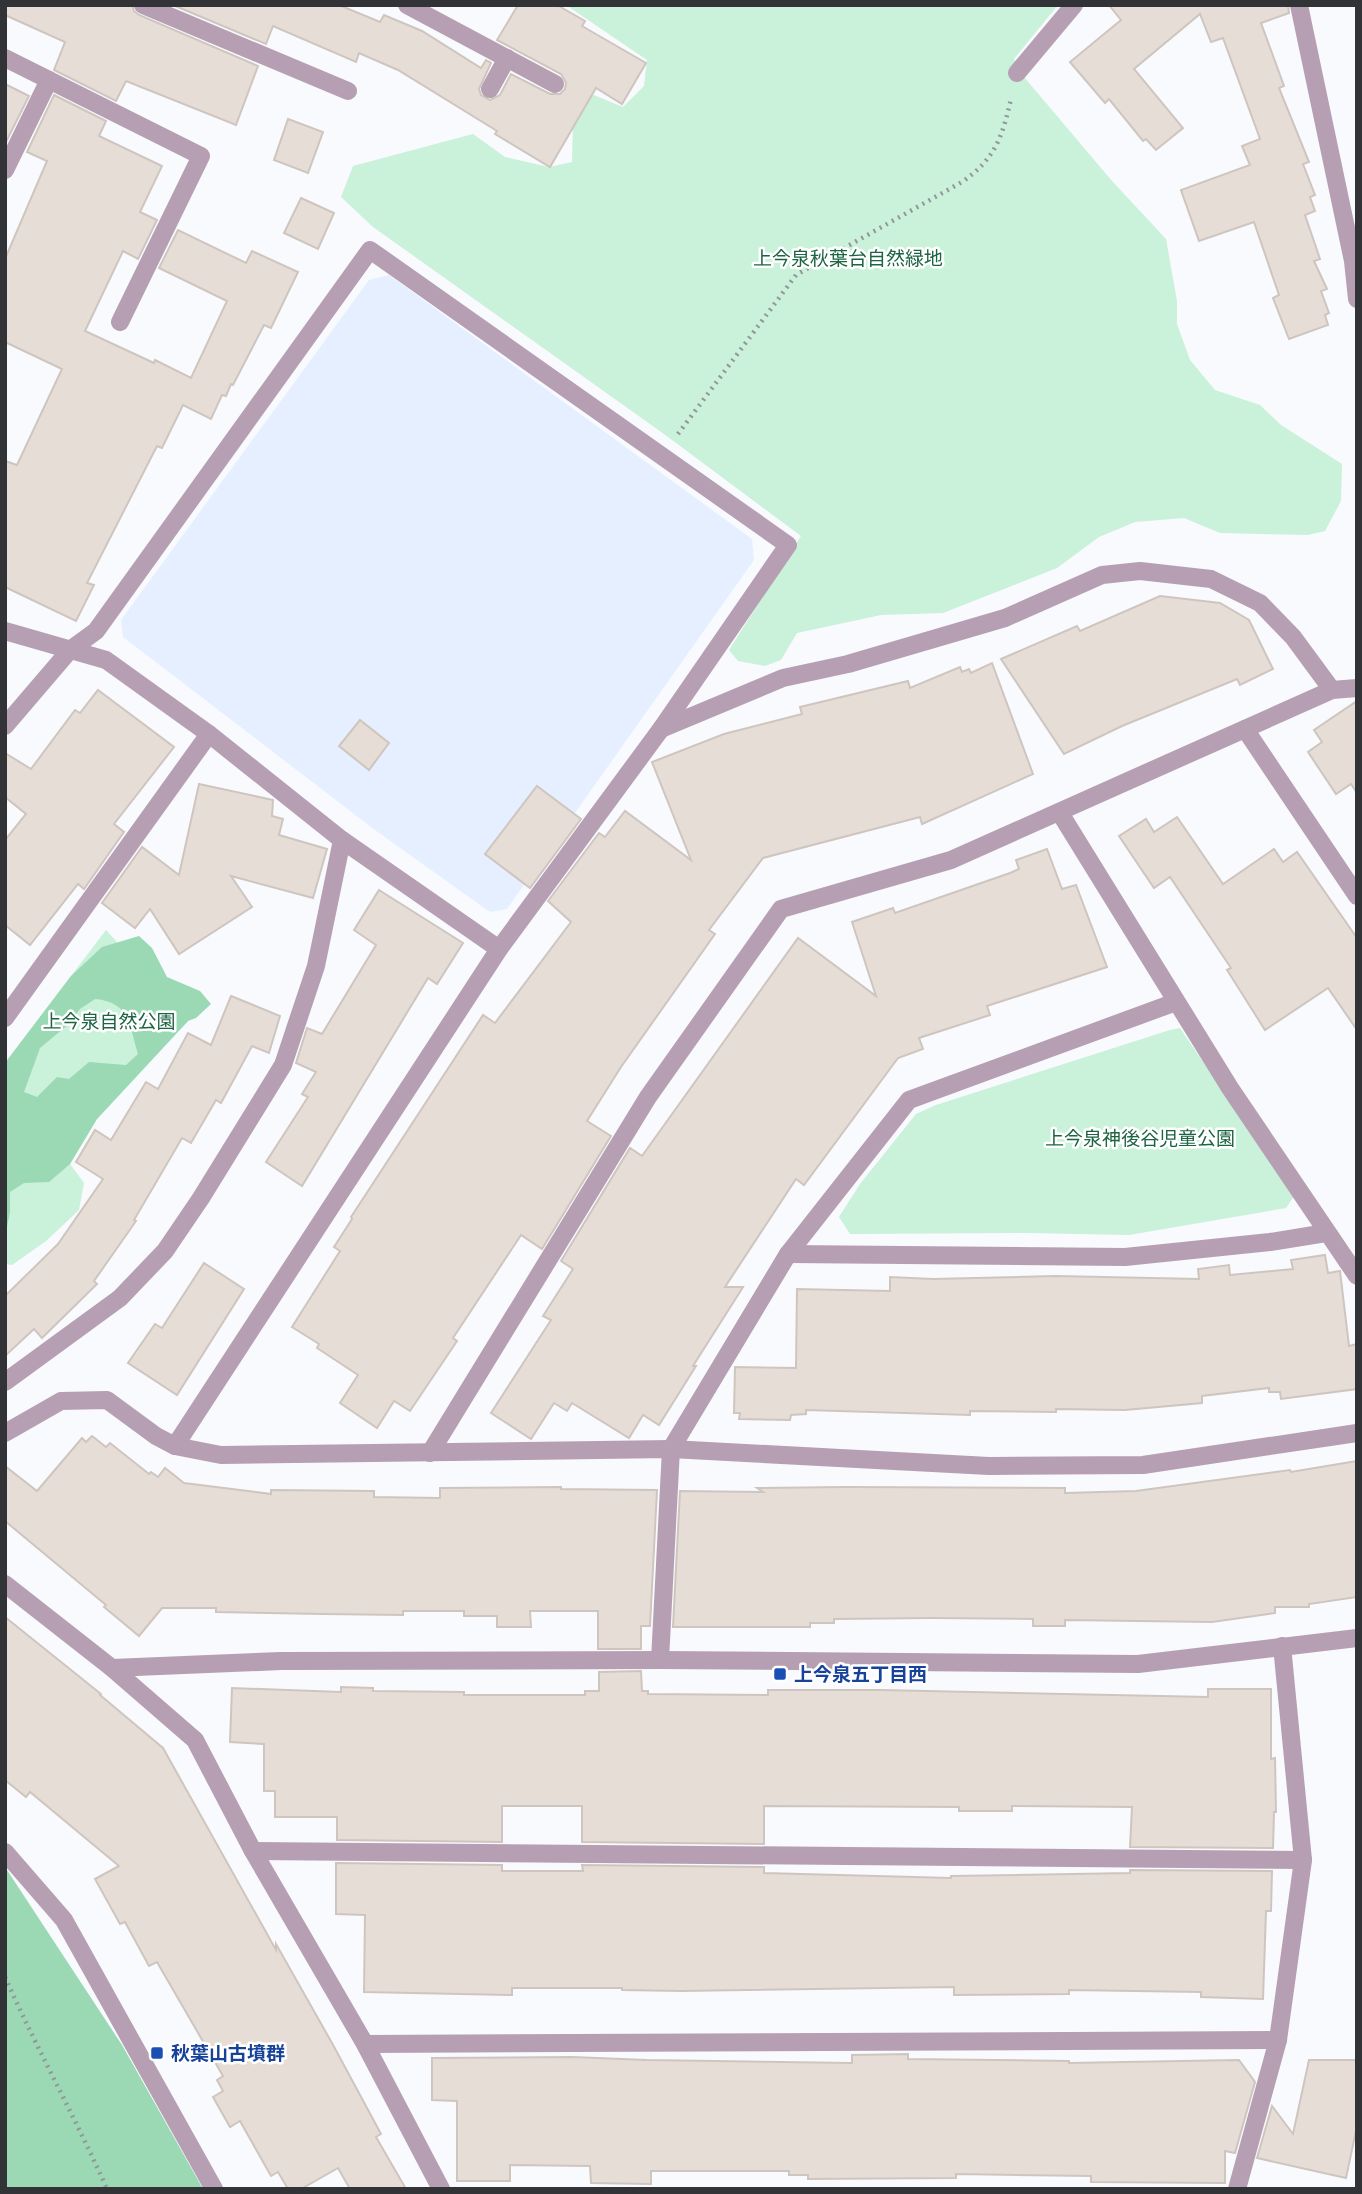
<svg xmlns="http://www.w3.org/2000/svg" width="1362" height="2194" font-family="'Asap Condensed','Noto Sans JP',sans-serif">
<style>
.built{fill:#e6efff}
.green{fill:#caf1d9}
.forest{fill:#9bd9b5;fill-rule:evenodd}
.building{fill:#e7ddd7;stroke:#cfc5bf;stroke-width:2}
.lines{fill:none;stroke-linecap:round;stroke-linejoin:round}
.path{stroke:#94969a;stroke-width:4.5;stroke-dasharray:2 5;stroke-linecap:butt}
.minor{stroke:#b69fb2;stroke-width:18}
.transit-dot{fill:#1a4fb4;stroke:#fff;stroke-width:2.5}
.labels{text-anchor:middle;stroke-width:5;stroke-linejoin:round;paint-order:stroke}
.park-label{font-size:19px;fill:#1d6442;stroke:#fff}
.transit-label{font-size:19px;font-weight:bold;fill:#164399;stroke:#fff;text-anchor:start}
</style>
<rect width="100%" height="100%" fill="#f8fafe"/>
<!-- built -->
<path class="built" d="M 389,275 L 752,539 L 754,560 L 507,909 L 490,912 L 375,830 L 123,637 L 121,620 L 369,280 Z"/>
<!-- green -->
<g class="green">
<path d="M 566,5 L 1058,5 L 1014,59 L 1024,77 L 1112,181 L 1166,239 L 1177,301 L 1177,324 L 1190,360 L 1215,390 L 1260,405 L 1281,425 L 1342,464 L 1341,501 L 1325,531 L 1308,535 L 1220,533 L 1184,518 L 1135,522 L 1099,537 L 1057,568 L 943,613 L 881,615 L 797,633 L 781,660 L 765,666 L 738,661 L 729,650 L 801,536 L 664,434 L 373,227 L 341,197 L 353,166 L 473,134 L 505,157 L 549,167 L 572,162 L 573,121 L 589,93 L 623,107 L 644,86 L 647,60 Z"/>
<path d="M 106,930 L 188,1021 L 97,1119 L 70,1164 L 84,1183 L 79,1210 L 46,1241 L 12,1265 L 5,1264 L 5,1063 Z"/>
<path d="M 1180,1028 L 1294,1196 L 1286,1208 L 1129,1235 L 1028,1233 L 850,1234 L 839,1217 L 860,1184 L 916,1114 L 936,1105 L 1170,1030 Z"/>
</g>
<!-- forest -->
<g class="forest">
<path d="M 139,936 L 152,948 L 167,977 L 200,991 L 211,1004 L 196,1018 L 188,1021 L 97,1119 L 70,1164 L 49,1182 L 24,1183 L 10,1192 L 10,1212 L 5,1236 L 5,1063 L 71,976 L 102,947 ZM 95,999 C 130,1002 129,1025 138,1054 L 126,1065 L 89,1062 L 69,1079 L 57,1077 L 37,1097 L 24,1092 L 40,1048 L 70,1023 L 80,1009 Z"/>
<path d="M 5,1867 L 122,2045 L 203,2189 L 5,2189 Z"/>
</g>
<!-- building -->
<g class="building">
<path d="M 5,5 L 132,5 L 134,11 L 139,15 L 258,66 L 236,125 L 126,81 L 116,101 L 54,70 L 65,42 L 5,15 Z"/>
<path d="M 173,5 L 339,5 L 380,22 L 384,15 L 422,31 L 481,68 L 486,60 L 491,63 L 479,89 L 481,95 L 490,100 L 500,95 L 511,74 L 550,94 L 560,94 L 565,89 L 566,83 L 561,74 L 497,40 L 518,5 L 557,5 L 585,21 L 582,26 L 646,63 L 622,104 L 596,88 L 550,167 L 495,134 L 497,131 L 398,70 L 359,53 L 356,62 L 273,26 L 266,44 Z"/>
<path d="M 1109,5 L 1288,5 L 1289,13 L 1261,23 L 1284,86 L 1279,88 L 1309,162 L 1303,164 L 1315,195 L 1310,197 L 1315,211 L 1305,215 L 1320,259 L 1314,261 L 1327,289 L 1321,291 L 1329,313 L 1325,315 L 1328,325 L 1289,339 L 1273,298 L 1279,295 L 1254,222 L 1199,241 L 1181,190 L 1250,165 L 1242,146 L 1260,139 L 1223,38 L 1211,42 L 1200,14 L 1134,69 L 1183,128 L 1156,150 L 1146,139 L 1143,141 L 1109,99 L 1105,103 L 1070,62 L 1121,20 Z"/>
<path d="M 5,84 L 29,96 L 6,142 L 5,142 Z"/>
<path d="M 54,95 L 106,121 L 99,136 L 162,166 L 140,212 L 157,220 L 138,259 L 123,251 L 85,331 L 154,363 L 155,360 L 191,378 L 227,301 L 159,268 L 178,230 L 246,263 L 252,251 L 298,272 L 271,328 L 264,325 L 233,385 L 231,384 L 226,396 L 222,395 L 211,419 L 183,405 L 162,448 L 157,446 L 87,583 L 94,585 L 76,621 L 5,587 L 5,461 L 17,465 L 62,369 L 5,342 L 5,259 L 47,161 L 27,152 Z"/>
<path d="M 288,119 L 323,132 L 308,173 L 274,160 Z"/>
<path d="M 301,198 L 334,213 L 318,249 L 284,233 Z"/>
<path d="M 1160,596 L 1220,603 L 1249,620 L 1273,669 L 1240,685 L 1237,679 L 1122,726 L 1064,754 L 1001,659 L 1077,626 L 1080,631 Z"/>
<path d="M 992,663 L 1033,774 L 922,824 L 920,817 L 763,858 L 709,930 L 715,934 L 621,1067 L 587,1121 L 611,1136 L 542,1249 L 521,1235 L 453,1338 L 457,1341 L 410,1411 L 394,1401 L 377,1428 L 340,1403 L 358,1375 L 317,1348 L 319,1344 L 292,1327 L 340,1251 L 334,1247 L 352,1219 L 351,1217 L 483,1015 L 495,1023 L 571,922 L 548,901 L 599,833 L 605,837 L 625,811 L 691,860 L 652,762 L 724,734 L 802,714 L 800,707 L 908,681 L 910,688 L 960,667 L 962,672 L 969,669 L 971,673 Z"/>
<path d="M 98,690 L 174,747 L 114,824 L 124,832 L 84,889 L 78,884 L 30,945 L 5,925 L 5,840 L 26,814 L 5,797 L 5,753 L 31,769 L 75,710 L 80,713 Z"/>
<path d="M 1357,701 L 1357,793 L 1351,784 L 1336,794 L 1308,752 L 1322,742 L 1314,730 Z"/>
<path d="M 360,720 L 389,743 L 369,770 L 339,746 Z"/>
<path d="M 199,784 L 273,800 L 272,816 L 283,819 L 279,835 L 327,849 L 313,898 L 231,876 L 252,907 L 179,954 L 150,909 L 135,928 L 102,903 L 142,847 L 179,875 Z"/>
<path d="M 537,786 L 581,819 L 530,888 L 485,854 Z"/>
<path d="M 1177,817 L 1223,884 L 1274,849 L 1283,862 L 1297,852 L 1357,938 L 1357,1030 L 1328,988 L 1265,1030 L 1227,970 L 1231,968 L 1170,877 L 1154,888 L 1119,836 L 1146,819 L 1154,832 Z"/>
<path d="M 1047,849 L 1062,889 L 1076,885 L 1107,967 L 987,1006 L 990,1015 L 919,1038 L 923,1049 L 898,1058 L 804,1185 L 796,1179 L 725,1287 L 743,1287 L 693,1366 L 696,1366 L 659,1425 L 643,1415 L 629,1438 L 572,1403 L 567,1411 L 554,1403 L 531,1439 L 491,1413 L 551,1320 L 543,1316 L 573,1269 L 561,1261 L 630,1148 L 642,1156 L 798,938 L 876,996 L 852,922 L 893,908 L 895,913 L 1010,873 L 1019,869 L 1016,860 Z"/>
<path d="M 379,890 L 463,943 L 437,984 L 428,978 L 302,1186 L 266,1162 L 308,1097 L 302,1094 L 316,1072 L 296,1063 L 307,1028 L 322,1034 L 376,945 L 354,930 Z"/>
<path d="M 231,996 L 280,1016 L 269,1053 L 252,1046 L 221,1103 L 216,1100 L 191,1143 L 182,1138 L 134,1220 L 136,1221 L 94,1281 L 97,1284 L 42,1338 L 34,1329 L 5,1356 L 5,1296 L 58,1244 L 103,1179 L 76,1162 L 95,1130 L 111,1140 L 146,1082 L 158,1089 L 188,1033 L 211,1045 Z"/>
<path d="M 1325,1255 L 1328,1273 L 1340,1271 L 1349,1346 L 1357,1344 L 1357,1389 L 1281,1399 L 1280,1392 L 1269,1392 L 1269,1388 L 1202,1396 L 1202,1403 L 1125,1410 L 1056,1409 L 1056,1412 L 970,1411 L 970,1415 L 806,1410 L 806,1414 L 791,1415 L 790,1420 L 739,1419 L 740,1413 L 734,1413 L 735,1367 L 796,1368 L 797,1289 L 890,1291 L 890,1277 L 933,1279 L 1056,1276 L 1199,1279 L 1198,1269 L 1229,1265 L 1230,1275 L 1293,1269 L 1291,1260 Z"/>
<path d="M 204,1263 L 244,1289 L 177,1395 L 128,1363 L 155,1324 L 162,1328 Z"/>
<path d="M 92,1436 L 106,1447 L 110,1443 L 149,1474 L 151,1472 L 158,1477 L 165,1468 L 184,1483 L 271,1494 L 271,1490 L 374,1491 L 374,1497 L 440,1498 L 440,1488 L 561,1487 L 561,1489 L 657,1490 L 650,1626 L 641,1626 L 641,1649 L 598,1649 L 598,1611 L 530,1611 L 531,1627 L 497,1627 L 497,1616 L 464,1616 L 464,1611 L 403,1611 L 403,1615 L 323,1614 L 216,1612 L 216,1608 L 162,1608 L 139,1636 L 104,1607 L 106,1605 L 5,1521 L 5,1466 L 37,1491 L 82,1438 L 86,1442 Z"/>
<path d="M 1357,1461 L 1357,1597 L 1309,1604 L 1309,1607 L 1275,1607 L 1275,1613 L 1212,1622 L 1065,1620 L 1065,1626 L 1033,1626 L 1033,1619 L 932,1618 L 834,1619 L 834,1623 L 810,1623 L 810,1627 L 673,1627 L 680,1491 L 763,1492 L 757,1488 L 845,1487 L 1065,1488 L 1065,1493 L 1136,1491 L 1290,1470 L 1291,1472 Z"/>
<path d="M 5,1617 L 101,1694 L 100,1695 L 163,1748 L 276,1950 L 276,1944 L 332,2043 L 381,2134 L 376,2137 L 406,2189 L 350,2189 L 338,2168 L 301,2189 L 288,2189 L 278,2172 L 271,2176 L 240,2121 L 230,2127 L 213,2097 L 223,2091 L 217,2080 L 223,2076 L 157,1962 L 149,1966 L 125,1922 L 120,1924 L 95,1879 L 119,1866 L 30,1792 L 26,1797 L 5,1780 Z"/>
<path d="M 641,1671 L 642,1691 L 648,1691 L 648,1694 L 768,1695 L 768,1690 L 881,1690 L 1208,1697 L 1208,1689 L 1271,1689 L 1271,1759 L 1275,1758 L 1276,1812 L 1274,1812 L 1273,1848 L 1130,1847 L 1132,1807 L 1012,1806 L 1012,1811 L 959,1811 L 959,1807 L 764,1806 L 764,1844 L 582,1842 L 582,1806 L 502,1806 L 502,1842 L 337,1840 L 337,1817 L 275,1817 L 275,1791 L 264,1791 L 264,1744 L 230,1742 L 232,1688 L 341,1692 L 341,1687 L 373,1688 L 373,1691 L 464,1692 L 464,1695 L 585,1695 L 585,1691 L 599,1691 L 599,1672 Z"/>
<path d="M 336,1863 L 502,1865 L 502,1871 L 583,1871 L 582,1865 L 764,1867 L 764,1873 L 951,1878 L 951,1876 L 1130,1873 L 1130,1870 L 1272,1871 L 1271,1911 L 1266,1911 L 1263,1999 L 1201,1997 L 1201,1992 L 1069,1990 L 1069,1994 L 954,1995 L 954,1987 L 681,1991 L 622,1990 L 622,1988 L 512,1988 L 512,1995 L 364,1992 L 365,1915 L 336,1914 Z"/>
<path d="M 908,2054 L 908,2059 L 1069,2061 L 1069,2063 L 1239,2060 L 1255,2082 L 1235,2153 L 1225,2151 L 1225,2183 L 1091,2182 L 1091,2176 L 956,2174 L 956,2178 L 808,2179 L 808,2175 L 789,2175 L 789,2171 L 651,2171 L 651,2184 L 591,2183 L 590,2166 L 510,2165 L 510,2181 L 457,2181 L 457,2101 L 432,2100 L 432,2058 L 572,2057 L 647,2060 L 852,2063 L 852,2055 Z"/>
<path d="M 1309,2060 L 1357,2060 L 1357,2126 L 1346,2178 L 1257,2158 L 1272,2106 L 1293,2134 Z"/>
</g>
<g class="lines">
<!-- path -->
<g class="path">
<path d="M 678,434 L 796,275 L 962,182 C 996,158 1002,137 1011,99"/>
<path d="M 5,1977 C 37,2049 75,2117 107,2189"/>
</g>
<!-- minor -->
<g class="minor">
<path d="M 143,5 L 348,91"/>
<path d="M 407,5 L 555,84"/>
<path d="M 1299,5 L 1353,261 L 1357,299"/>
<path d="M 5,58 L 201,156 L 120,322"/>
<path d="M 1017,73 L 1074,5"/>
<path d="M 490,89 L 507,58"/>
<path d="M 5,170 L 49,80"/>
<path d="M 5,631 L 106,660 L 209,734 L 342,840 L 499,949 L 661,729 L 788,545 L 370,250 L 96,631 L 70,650 L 5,726"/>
<path d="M 661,729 L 783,678 L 848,664 L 1005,618 L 1102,575 L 1140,571 L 1211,579 L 1260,603 L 1293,637 L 1332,690"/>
<path d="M 1245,729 L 1357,896"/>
<path d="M 1060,813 L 1230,1088 L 1357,1276"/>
<path d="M 5,1018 L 209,734"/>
<path d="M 788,1254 L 1125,1257 L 1270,1242 L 1326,1233"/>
<path d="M 5,1382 L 120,1298 L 165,1251 L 201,1198 L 283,1065 L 316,966 L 342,840"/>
<path d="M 5,1433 L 61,1401 L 107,1400 L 156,1436 L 175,1446 L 221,1455 L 671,1449 L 989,1466 L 1143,1465 L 1357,1433"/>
<path d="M 175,1446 L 499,949"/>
<path d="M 430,1453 L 648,1097 L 781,909 L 951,860 L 1332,690 L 1357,688"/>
<path d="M 5,1584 L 112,1668 L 195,1740 L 253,1851 L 365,2044 L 441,2189"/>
<path d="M 660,1660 L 671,1449 L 788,1254 L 909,1100 L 1176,1002"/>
<path d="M 112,1668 L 281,1661 L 660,1660 L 1138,1664 L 1357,1638"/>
<path d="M 253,1851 L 1303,1860"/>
<path d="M 5,1852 L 64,1920 L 214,2189"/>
<path d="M 365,2044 L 1278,2040"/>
<path d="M 1237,2189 L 1278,2040 L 1303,1860 L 1282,1646"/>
</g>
</g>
<!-- markers -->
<g class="transit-dot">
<rect x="773" y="1667" width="14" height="14" rx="3.5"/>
<rect x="150" y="2046" width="14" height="14" rx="3.5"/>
</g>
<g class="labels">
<!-- park labels -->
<g class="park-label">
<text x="848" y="265">上今泉秋葉台自然緑地</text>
<text x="109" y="1028">上今泉自然公園</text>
<text x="1140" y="1145">上今泉神後谷児童公園</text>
</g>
<!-- transit labels -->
<g class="transit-label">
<text x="794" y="1681">上今泉五丁目西</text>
<text x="171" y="2060">秋葉山古墳群</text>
</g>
</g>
<!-- border -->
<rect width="1362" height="2194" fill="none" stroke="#313336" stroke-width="14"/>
</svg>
